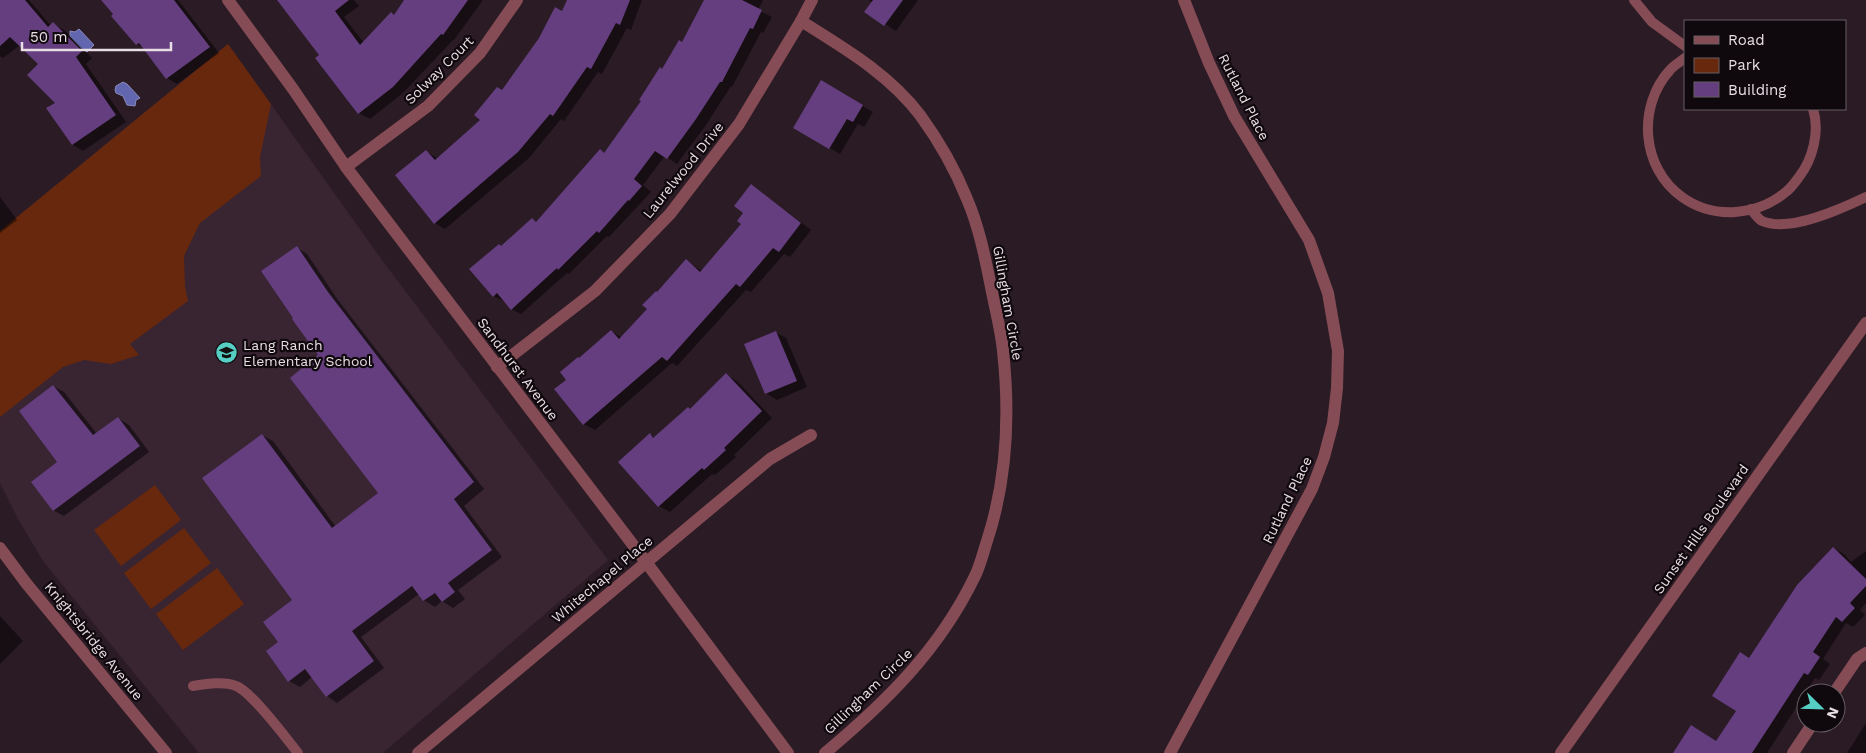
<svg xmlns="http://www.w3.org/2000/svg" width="1866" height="753" font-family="'Work Sans',sans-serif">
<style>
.built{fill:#392432}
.green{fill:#68280d}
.water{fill:#6266ae;stroke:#8a8abe}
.shadow{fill:#0007}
.building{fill:#643e7f}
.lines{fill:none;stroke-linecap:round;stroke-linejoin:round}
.service{stroke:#854c55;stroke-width:10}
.minor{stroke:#854c55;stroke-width:12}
.tertiary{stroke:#854c55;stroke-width:12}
.labels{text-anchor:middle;stroke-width:4.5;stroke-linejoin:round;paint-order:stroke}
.street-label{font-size:14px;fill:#e8dde4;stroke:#0f080c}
.poi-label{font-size:14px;fill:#e8dde4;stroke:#0f080c;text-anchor:start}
</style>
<rect width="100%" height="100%" fill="#2b1b25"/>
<!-- built -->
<path class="built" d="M 228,44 L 382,260 L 608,560 L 383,753 L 199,753 L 43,561 L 18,519 L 0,483 L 0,231 Z"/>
<!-- green -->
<g class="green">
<path d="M 228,44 L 271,104 L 260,157 L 261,176 L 200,223 L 184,256 L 185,286 L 188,301 L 130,344 L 139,355 L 111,364 L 84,360 L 63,367 L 0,417 L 0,231 Z"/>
<path d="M 155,485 L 181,520 L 121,566 L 94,530 Z"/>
<path d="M 184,528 L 211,563 L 151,609 L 124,573 Z"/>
<path d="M 217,568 L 244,604 L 183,650 L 156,614 Z"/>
</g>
<!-- water -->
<g class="water">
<path d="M 79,29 L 94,45 L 87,52 L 81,48 L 70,36 L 70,31 L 75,32 Z"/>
<path d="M 123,82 L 127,84 L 140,98 L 136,100 L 135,106 L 127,105 L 123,96 L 116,93 L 115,90 L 116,86 Z"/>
</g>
<!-- shadow -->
<g class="shadow">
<path d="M 0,0 L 29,0 L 51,26 L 53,24 L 64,30 L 92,58 L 86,64 L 126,122 L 83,151 L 73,145 L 57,103 L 40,64 L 20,45 L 3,58 L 0,56 Z"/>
<path d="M 102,0 L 178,0 L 219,53 L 177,84 L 167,78 L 145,49 L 137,44 L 113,16 L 115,14 Z"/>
<path d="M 278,0 L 354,0 L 359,6 L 344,17 L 364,43 L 391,13 L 395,15 L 406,0 L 483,0 L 454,40 L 453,40 L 403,93 L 370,119 L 359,113 L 320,55 Z"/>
<path d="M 568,0 L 642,0 L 631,30 L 627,28 L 602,74 L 598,72 L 564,121 L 561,119 L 529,158 L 445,229 L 435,223 L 426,151 L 438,159 L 482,120 L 563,12 Z"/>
<path d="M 706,0 L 763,0 L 758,10 L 772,17 L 763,33 L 761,32 L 732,87 L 731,86 L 706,125 L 677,164 L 665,156 L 643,185 L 651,192 L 609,237 L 607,236 L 569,274 L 567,273 L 521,314 L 511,309 L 504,301 L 493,296 L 501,247 L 532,220 L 537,222 L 605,154 L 683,43 Z"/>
<path d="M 869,0 L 918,0 L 896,31 L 866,11 L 873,3 Z"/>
<path d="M 822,82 L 873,112 L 864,127 L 858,124 L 840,154 L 795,128 Z"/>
<path d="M 761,192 L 811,230 L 790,257 L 784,254 L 751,292 L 746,290 L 677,366 L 672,363 L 595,430 L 584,424 L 567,380 L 580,359 L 611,331 L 622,338 L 649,309 L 657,293 L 686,261 L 702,271 L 743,224 Z"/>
<path d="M 0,197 L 17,220 L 0,233 Z"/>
<path d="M 297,248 L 307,254 L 338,300 L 484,489 L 464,506 L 502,557 L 458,590 L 465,599 L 453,608 L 442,601 L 435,607 L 424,600 L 419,594 L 361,637 L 384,668 L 337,703 L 327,696 L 312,677 L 300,687 L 289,681 L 280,642 L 294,600 L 262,435 L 273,441 L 336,527 L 380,493 L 320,356 Z"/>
<path d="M 775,332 L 786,338 L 807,387 L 777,400 L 766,393 Z"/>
<path d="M 726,375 L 737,381 L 772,418 L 734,455 L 736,457 L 715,475 L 712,474 L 670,512 L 659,506 L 650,435 L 655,438 L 690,410 Z"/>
<path d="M 53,386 L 64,392 L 97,434 L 118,418 L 129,425 L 149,452 L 64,516 L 53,510 L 59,463 Z"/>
<path d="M 1833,548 L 1844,554 L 1851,562 L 1866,551 L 1866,603 L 1860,610 L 1865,615 L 1853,627 L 1846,623 L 1823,659 L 1830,664 L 1819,680 L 1815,678 L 1767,753 L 1674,753 L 1717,742 L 1737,711 L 1750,659 Z"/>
<path d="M 0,616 L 23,641 L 0,664 Z"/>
<path d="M 1866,723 L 1866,753 L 1847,753 Z"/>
</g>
<!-- building -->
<g class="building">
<path d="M 0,0 L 25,0 L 48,27 L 53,22 L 82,51 L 76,57 L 116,115 L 72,145 L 46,108 L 55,103 L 27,75 L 38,64 L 10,37 L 0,46 Z"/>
<path d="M 101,0 L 174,0 L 210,47 L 166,79 L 139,43 L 136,45 L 111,16 L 113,14 Z"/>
<path d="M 277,0 L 349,0 L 335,11 L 360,45 L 391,12 L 394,15 L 404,0 L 468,0 L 443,35 L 441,34 L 393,87 L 358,114 L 315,58 L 319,55 Z"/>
<path d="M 567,0 L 630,0 L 620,25 L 616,23 L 591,69 L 587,67 L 553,116 L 550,114 L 518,152 L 434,224 L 395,175 L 426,150 L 435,160 L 480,120 L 474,115 L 497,87 L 502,90 L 539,38 L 555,7 L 562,11 Z"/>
<path d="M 704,0 L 742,0 L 762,10 L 753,29 L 750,28 L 722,82 L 720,82 L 696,119 L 667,159 L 655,151 L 634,179 L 642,186 L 629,201 L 628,200 L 599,233 L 597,231 L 558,270 L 557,268 L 511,310 L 497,293 L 493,297 L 469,269 L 499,244 L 501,246 L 532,218 L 536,222 L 600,149 L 604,153 L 641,101 L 639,100 L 660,67 L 662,69 L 679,40 L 682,42 Z"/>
<path d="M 873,0 L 903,0 L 884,26 L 864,12 Z"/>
<path d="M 821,80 L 863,105 L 853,122 L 847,119 L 829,149 L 793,128 Z"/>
<path d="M 751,184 L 801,223 L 779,252 L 773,248 L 740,287 L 736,284 L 667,361 L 662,357 L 583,425 L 554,389 L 566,380 L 560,372 L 578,357 L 579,358 L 611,330 L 619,339 L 647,309 L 642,305 L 656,291 L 657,292 L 686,259 L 700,272 L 741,224 L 737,221 L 743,213 L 734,206 Z"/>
<path d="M 297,246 L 328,292 L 474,482 L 454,499 L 492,550 L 448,583 L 455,592 L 442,602 L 435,593 L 423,601 L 412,586 L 352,631 L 374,661 L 326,697 L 305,669 L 288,682 L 266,651 L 278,642 L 263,622 L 292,600 L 202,478 L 262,434 L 332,528 L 378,493 L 290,378 L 318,355 L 292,319 L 293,318 L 261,271 Z"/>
<path d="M 776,331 L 797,381 L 765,394 L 744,344 Z"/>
<path d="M 726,373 L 762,411 L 724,448 L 726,450 L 704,470 L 702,468 L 658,507 L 618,462 L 650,433 L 653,438 L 688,407 L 690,409 Z"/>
<path d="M 53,385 L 93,435 L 118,417 L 140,446 L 53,511 L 31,482 L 57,462 L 19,411 Z"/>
<path d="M 1833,547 L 1866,579 L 1866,586 L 1850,603 L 1855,608 L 1842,622 L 1836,617 L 1813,652 L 1820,657 L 1808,675 L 1804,673 L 1752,753 L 1673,753 L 1691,725 L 1716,741 L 1736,711 L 1712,696 L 1740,652 L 1749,658 L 1797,585 Z"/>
</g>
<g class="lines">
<!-- service -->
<g class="service">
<path d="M 1634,0 L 1652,22 L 1685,46"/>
<path d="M 1685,58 C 1680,62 1674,65 1670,70 C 1637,106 1641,168 1682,197 C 1714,220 1758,216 1787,191 C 1792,187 1796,181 1799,177 C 1813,159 1820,131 1813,109"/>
<path d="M 1751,209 C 1754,213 1758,219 1762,221 C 1789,233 1841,209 1866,197"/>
<path d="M 193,686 C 206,684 224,681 236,686 C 252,692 286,738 298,753"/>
</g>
<!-- minor -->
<g class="minor">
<path d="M 228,0 L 293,89 L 346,167 L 646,562 L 788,753"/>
<path d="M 801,21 C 844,48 889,74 920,115 C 939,141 955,169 967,199 C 979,227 985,257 991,287 C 995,308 1001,330 1003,351 C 1010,415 1007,480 987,541 C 983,553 980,567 974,578 C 939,650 886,702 825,753"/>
<path d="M 346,167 L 428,106 L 480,53 L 517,0"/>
<path d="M 497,367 L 595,291 L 670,214 L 739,124 L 801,21 L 812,0"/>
<path d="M 0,548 L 26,583 L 166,753"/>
<path d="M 1834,693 L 1857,659 L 1866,653"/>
<path d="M 418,753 L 770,459 L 811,435"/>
<path d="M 1170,753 L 1312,489 L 1324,457 L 1333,423 L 1337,388 L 1338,351 L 1328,293 L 1309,240 L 1234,116 L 1209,63 L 1184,0"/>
<path d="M 1793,753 L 1813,723"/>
</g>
<!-- tertiary -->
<path class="tertiary" d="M 1561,753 L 1866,323"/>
</g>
<!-- icons -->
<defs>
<symbol id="school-disc" viewBox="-11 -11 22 22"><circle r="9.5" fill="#56cec4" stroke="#0f080c"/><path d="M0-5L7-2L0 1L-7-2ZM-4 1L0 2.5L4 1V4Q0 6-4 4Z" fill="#111"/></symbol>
</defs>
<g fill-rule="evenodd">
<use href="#school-disc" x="214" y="340" width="25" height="25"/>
</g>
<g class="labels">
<!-- street labels -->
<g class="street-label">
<text transform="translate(439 70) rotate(-45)" y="5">Solway Court</text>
<text transform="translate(1244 97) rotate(63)" y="5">Rutland Place</text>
<text transform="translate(683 170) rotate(-51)" y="5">Laurelwood Drive</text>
<text transform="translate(1008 303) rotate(80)" y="5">Gillingham Circle</text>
<text transform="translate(518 369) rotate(53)" y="5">Sandhurst Avenue</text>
<text transform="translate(1287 500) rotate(-64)" y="5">Rutland Place</text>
<text transform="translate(1701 529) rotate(-55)" y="5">Sunset Hills Boulevard</text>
<text transform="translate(602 579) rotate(-40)" y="5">Whitechapel Place</text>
<text transform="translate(94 641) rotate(51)" y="5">Knightsbridge Avenue</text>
<text transform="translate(868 691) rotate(-44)" y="5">Gillingham Circle</text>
</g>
<!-- poi labels -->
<g class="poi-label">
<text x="243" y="350">Lang Ranch<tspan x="243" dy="16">Elementary School</tspan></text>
</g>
</g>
<!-- legend -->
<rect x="1684" y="20" width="162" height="90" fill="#0f080c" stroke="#665d62"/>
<rect x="1694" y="36" width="25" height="8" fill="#854c55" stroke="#665d62"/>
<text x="1728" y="45" font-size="15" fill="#e8dde4">Road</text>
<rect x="1694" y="58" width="25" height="15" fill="#68280d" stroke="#665d62"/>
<text x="1728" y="70" font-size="15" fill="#e8dde4">Park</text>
<rect x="1694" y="82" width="25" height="15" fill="#643e7f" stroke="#665d62"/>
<text x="1728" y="95" font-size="15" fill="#e8dde4">Building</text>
<!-- north arrow -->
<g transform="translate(1821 708) rotate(113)"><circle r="24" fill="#0f080c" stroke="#665d62"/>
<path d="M0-4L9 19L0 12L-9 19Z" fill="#56cec4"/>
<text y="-8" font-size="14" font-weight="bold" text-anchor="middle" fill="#e8dde4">N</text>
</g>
<!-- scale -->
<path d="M22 42v8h149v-8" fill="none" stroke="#e8dde4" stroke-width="2.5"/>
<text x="30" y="42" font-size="15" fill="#e8dde4" stroke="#0f080c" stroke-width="4" paint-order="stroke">50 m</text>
</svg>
